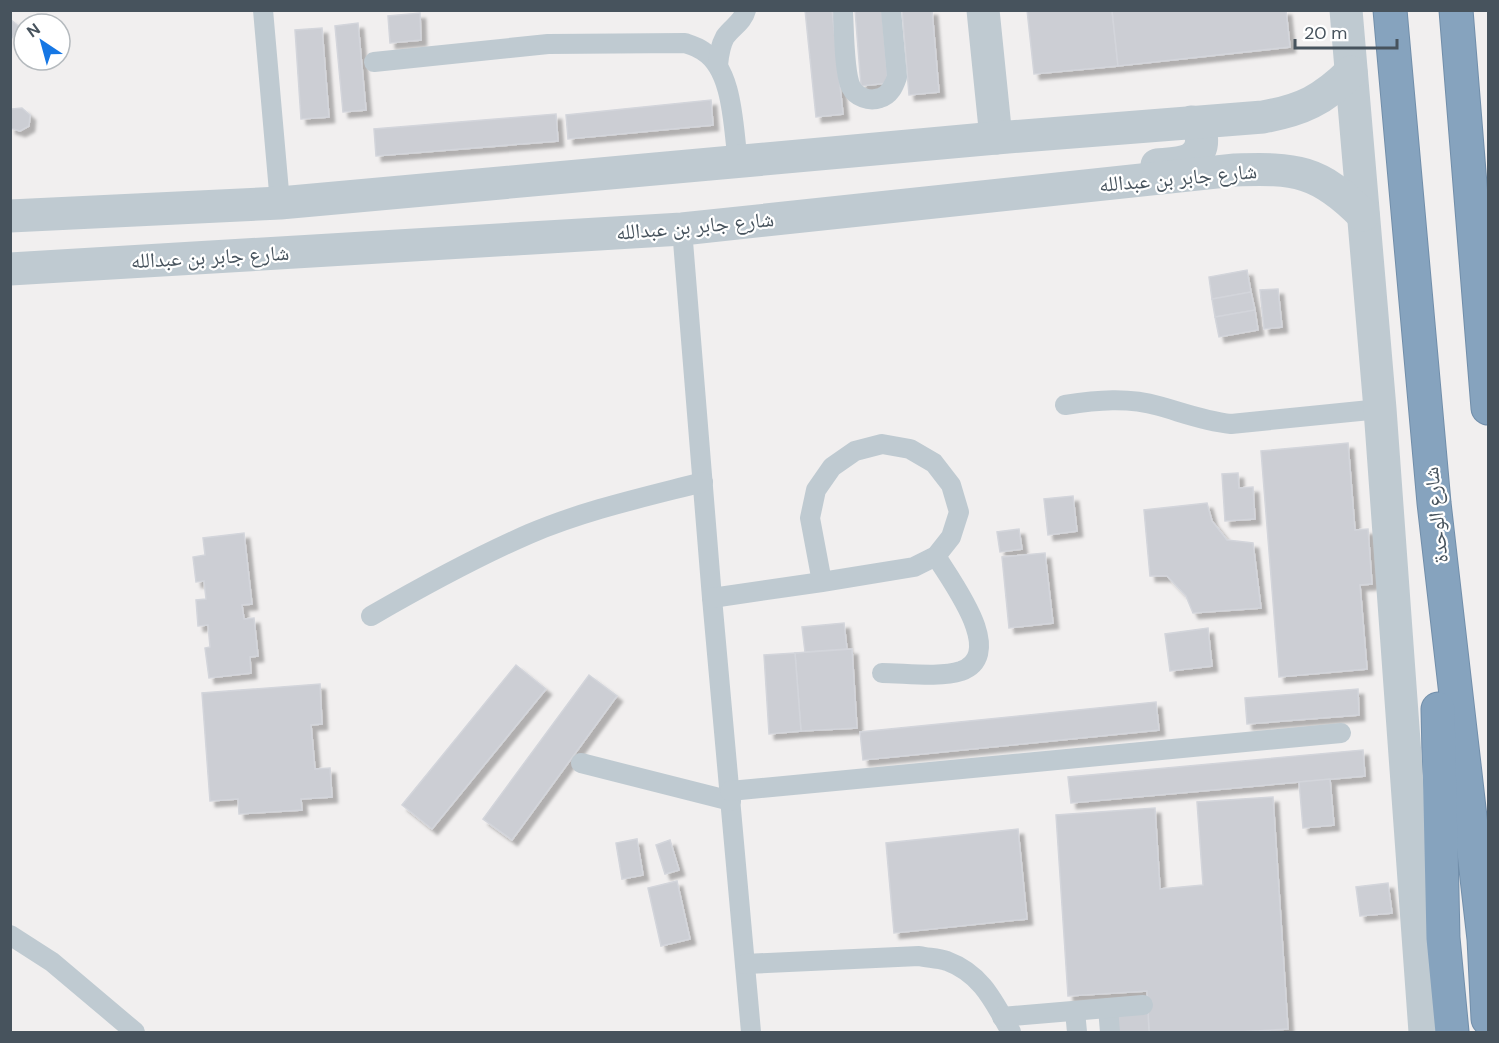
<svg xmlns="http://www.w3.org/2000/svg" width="1499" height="1043" font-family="'DM Sans','Noto Naskh Arabic',sans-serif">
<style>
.building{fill:#ccced4;stroke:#d3d5db;stroke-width:1.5;filter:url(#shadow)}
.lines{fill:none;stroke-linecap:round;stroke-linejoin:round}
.motorway-casing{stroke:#718eaa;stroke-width:35}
.service{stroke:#bfcad1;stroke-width:20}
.minor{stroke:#bfcad1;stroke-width:33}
.tertiary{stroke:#bfcad1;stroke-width:33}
.motorway{stroke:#86a3be;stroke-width:33}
.labels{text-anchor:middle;stroke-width:4.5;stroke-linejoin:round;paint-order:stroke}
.street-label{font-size:21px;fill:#47535d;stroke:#fff}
</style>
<defs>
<filter id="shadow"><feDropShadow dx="5.5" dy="5.5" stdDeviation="1.5" flood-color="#0004"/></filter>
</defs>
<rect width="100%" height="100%" fill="#f1efef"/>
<!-- building -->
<g class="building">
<path d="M 805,10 L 832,10 L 843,114 L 816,117 Z"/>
<path d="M 855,10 L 882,10 L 888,83 L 861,86 Z"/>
<path d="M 902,10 L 932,10 L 939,92 L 909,95 Z"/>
<path d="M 1027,10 L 1112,10 L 1118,66 L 1034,74 Z"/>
<path d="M 1112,10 L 1286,10 L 1290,47 L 1118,66 Z"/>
<path d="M 420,13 L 421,40 L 390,43 L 388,16 Z"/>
<path d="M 10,19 L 21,28 L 10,40 Z"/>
<path d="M 358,23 L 366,110 L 343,112 L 335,26 Z"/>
<path d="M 322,28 L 329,117 L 301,119 L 295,30 Z"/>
<path d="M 711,100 L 713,125 L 568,139 L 566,115 Z"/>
<path d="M 22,108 L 30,115 L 29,126 L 20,131 L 10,128 L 10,112 L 12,109 Z"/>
<path d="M 556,114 L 558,141 L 376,156 L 374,129 Z"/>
<path d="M 1247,270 L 1251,292 L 1212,299 L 1209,277 Z"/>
<path d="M 1278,289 L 1282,327 L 1264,329 L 1260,290 Z"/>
<path d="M 1251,292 L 1255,310 L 1215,317 L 1212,299 Z"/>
<path d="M 1255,310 L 1258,330 L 1219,337 L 1215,317 Z"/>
<path d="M 1348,443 L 1355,530 L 1368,529 L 1372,584 L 1360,585 L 1367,669 L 1279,677 L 1261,451 Z"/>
<path d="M 1238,473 L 1239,488 L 1253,487 L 1255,519 L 1225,521 L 1222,474 Z"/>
<path d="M 1073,496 L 1077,531 L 1048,535 L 1044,499 Z"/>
<path d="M 1207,503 L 1212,521 L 1227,540 L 1253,543 L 1261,608 L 1193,613 L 1186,596 L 1167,576 L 1150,576 L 1144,510 Z"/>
<path d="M 1019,529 L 1022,549 L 1000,552 L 997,532 Z"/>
<path d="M 244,533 L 252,604 L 242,605 L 244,619 L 254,618 L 258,656 L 250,657 L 251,673 L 209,678 L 205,648 L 210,647 L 208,625 L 198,626 L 196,600 L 206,599 L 204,581 L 196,582 L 193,557 L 205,555 L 203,538 Z"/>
<path d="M 1045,553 L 1053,623 L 1009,628 L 1002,557 Z"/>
<path d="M 844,623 L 847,649 L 805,652 L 802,627 Z"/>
<path d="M 1208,628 L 1212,666 L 1170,671 L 1165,634 Z"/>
<path d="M 852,649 L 857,728 L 801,731 L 795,653 Z"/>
<path d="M 795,653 L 801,731 L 769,734 L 764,655 Z"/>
<path d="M 516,665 L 546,689 L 432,829 L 402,805 Z"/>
<path d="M 589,675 L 617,696 L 512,840 L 483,819 Z"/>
<path d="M 320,684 L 322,724 L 311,725 L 315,769 L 330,768 L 332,797 L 301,799 L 302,810 L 239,814 L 238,799 L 210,801 L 202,693 Z"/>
<path d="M 1358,689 L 1359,715 L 1247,724 L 1245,698 Z"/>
<path d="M 1156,702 L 1159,730 L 863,760 L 860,732 Z"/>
<path d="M 1363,750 L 1365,776 L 1071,803 L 1068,777 Z"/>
<path d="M 1330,779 L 1334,825 L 1303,828 L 1299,782 Z"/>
<path d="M 1273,797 L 1288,1029 L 1239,1032 L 1149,1032 L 1147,991 L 1068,996 L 1056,815 L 1155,808 L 1160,889 L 1203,885 L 1197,802 Z"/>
<path d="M 1018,829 L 1027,919 L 894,933 L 886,843 Z"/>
<path d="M 637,839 L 643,875 L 622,879 L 616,843 Z"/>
<path d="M 670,840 L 679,870 L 665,874 L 656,845 Z"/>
<path d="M 677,881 L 690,939 L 661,946 L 648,888 Z"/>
<path d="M 1388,883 L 1392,913 L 1360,916 L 1356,887 Z"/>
<path d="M 1148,1011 L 1149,1032 L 1115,1032 L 1114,1013 Z"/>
</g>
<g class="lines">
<defs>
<g id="motorway">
<path d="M 1390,10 L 1434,503 L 1484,939 L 1488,1019"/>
<path d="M 1456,10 L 1488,408"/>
<path d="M 1438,709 L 1443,938 L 1452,1032"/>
</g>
</defs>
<!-- motorway casing -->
<use href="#motorway" class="motorway-casing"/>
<!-- service -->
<g class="service">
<path d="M 263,10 L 280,203"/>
<path d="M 843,10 C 844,28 844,73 851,87 C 856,97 869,102 880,98 C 890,95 894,86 897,77 L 891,10"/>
<path d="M 374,62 L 548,44 L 685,43 C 691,45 698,47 703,51 C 734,70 733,129 738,162"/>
<path d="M 718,65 C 719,55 720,46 725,37 C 732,27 743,22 746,10"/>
<path d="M 682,229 L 712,598 L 751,1032"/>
<path d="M 1065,405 C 1097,400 1128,397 1159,406 C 1184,413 1204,421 1231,424 L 1380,409"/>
<path d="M 712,598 L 822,582 L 914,567 L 936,556 L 951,537 L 959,512 L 951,485 L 934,463 L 910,449 L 882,444 L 855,451 L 832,467 L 816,490 L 810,518 L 822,582"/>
<path d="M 371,616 C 423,586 474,558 529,534 C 585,510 645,497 703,482"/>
<path d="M 882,673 C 904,673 940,678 961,671 C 1008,654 950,580 936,556"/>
<path d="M 581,763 L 731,801"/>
<path d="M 730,791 L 1341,733"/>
<path d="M 10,935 L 52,962 L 135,1032"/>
<path d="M 745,964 L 919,956 C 928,958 938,958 947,961 C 982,974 994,1002 1011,1032"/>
<path d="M 1108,1008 L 1110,1032"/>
<path d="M 1075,1011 L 1077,1032"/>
<path d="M 1002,1017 L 1143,1005"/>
</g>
<!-- minor -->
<path class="minor" d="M 983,10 L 996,138"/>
<!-- tertiary -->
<g class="tertiary">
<path d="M 1346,10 L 1380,409 L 1425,1032"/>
<path d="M 1157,165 C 1167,164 1182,164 1191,159 C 1206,149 1204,132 1192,122"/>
<path d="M 10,216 L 280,203 L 996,138 L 1263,117 C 1302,110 1323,100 1351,72"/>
<path d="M 10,269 L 682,229 L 1235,170 C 1295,168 1319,170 1363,215"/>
</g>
<!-- motorway -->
<use href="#motorway" class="motorway"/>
</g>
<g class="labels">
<!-- street labels -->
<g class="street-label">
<text transform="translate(1178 178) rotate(-5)" y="7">شارع جابر بن عبدالله</text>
<text transform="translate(695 226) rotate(-5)" y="7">شارع جابر بن عبدالله</text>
<text transform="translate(210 257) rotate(-3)" y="7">شارع جابر بن عبدالله</text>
<text transform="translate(1436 515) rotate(-96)" y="7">شارع الوحدة</text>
</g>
</g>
<!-- border -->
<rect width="1499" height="1043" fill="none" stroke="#47535d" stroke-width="24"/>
<!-- north arrow -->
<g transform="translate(42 42) rotate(324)"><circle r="28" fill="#ffffff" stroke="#b5babe" stroke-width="1.5"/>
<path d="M0-4.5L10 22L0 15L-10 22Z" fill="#1677e4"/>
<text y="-9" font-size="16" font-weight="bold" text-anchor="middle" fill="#47535d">N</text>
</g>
<!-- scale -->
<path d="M1295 39v9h102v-9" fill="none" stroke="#47535d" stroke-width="3"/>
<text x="1304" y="39" font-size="18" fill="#47535d" stroke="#ffffff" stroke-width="4.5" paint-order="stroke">20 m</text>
</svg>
